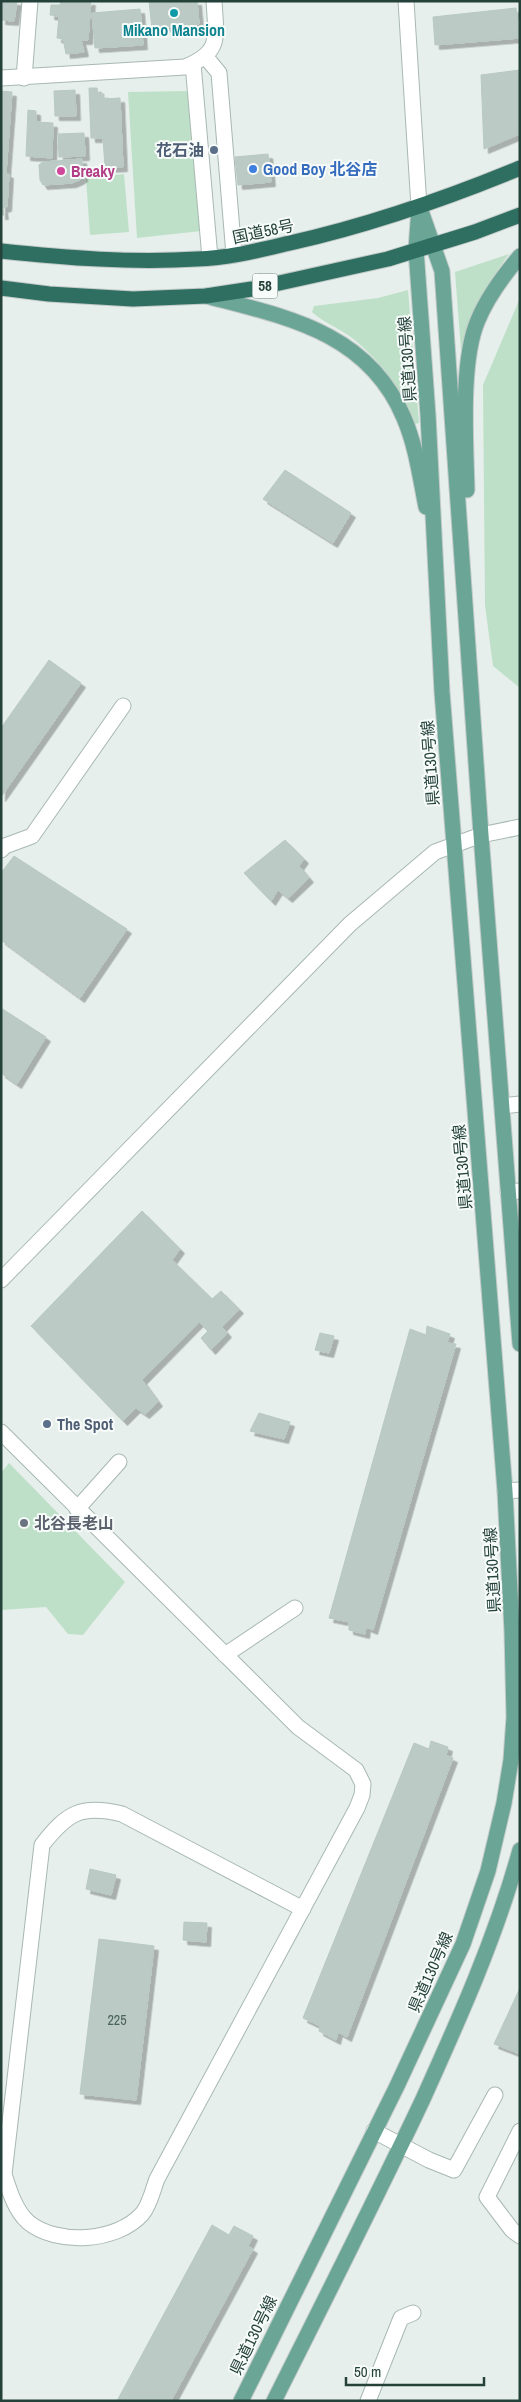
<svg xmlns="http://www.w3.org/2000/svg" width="521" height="2402" font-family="'Archivo Narrow','Noto Sans JP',sans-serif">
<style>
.green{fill:#bfe0c8}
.building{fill:#bbcac4;stroke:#b8c9c2;filter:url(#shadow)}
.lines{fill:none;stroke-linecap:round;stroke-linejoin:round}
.minor-casing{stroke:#a8b8b2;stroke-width:17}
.major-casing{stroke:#c2cac8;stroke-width:17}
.highway-casing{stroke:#c2cac8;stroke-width:17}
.minor{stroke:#fff;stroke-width:15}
.major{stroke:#6aa596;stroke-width:15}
.highway{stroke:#2f6f62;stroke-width:15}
.culture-dot{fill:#0f9aa8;stroke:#f7fbf9;stroke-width:2}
.service-dot{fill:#5c6f8a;stroke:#f7fbf9;stroke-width:2}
.shop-dot{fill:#3f7fe0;stroke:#f7fbf9;stroke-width:2}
.hotel-dot{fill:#d1479c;stroke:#f7fbf9;stroke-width:2}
.worship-dot{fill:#6b7280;stroke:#f7fbf9;stroke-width:2}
.labels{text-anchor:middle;stroke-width:4;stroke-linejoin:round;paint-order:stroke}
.number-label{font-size:14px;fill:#4a645c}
.shield{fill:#f7fbf9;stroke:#637a73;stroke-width:1}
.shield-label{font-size:15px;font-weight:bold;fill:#24423a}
.culture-label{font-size:16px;font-weight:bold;fill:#0d838f;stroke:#f7fbf9}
.service-label{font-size:16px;font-weight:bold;fill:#4e5e75;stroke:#f7fbf9;text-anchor:end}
.shop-label{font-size:16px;font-weight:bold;fill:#366cbe;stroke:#f7fbf9;text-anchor:start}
.hotel-label{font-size:16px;font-weight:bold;fill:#b23c85;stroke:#f7fbf9;text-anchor:start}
.street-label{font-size:16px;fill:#24423a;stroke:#f7fbf9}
.worship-label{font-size:16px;font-weight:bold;fill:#5b616d;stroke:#f7fbf9;text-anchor:start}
</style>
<defs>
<filter id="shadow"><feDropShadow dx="4.5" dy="4.5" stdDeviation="0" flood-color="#0004"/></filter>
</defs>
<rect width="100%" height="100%" fill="#e6efeb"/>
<!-- green -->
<g class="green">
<path d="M 188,91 L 201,231 L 137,238 L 128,92 Z"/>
<path d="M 124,174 L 129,232 L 90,235 L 86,178 Z"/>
<path d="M 509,254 C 488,284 469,312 465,349 L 461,350 L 455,272 Z"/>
<path d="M 408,290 L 419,423 L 415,424 C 403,390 377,356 348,335 C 336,327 323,322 312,312 L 314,306 L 378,298 Z"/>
<path d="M 520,298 L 520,688 L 493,666 L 485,605 L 483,385 Z"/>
<path d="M 9,1463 L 125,1582 L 83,1635 L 68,1634 L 46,1607 L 1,1610 L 1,1473 Z"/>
</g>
<!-- building -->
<g class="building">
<path d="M 2,1 L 17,1 L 14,21 L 1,20 Z"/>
<path d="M 61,1 L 91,1 L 88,40 L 81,40 L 84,52 L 66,54 L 63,39 L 57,38 L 59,16 L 50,15 L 51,5 L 60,5 Z"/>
<path d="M 149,1 L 197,1 L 199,24 L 152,29 Z"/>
<path d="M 516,8 L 520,38 L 435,45 L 433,17 Z"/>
<path d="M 140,9 L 143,45 L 95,48 L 92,13 Z"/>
<path d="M 520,70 L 520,134 L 484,149 L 481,75 Z"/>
<path d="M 89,88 L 97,88 L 98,94 L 104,94 L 104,99 L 120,98 L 123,167 L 105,168 L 103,138 L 91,138 Z"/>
<path d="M 75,90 L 76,116 L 55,116 L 54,91 Z"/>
<path d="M 1,91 L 12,92 L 6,173 L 9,174 L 7,207 L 3,208 L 4,215 L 1,215 Z"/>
<path d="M 28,110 L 36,111 L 36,122 L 53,123 L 52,158 L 26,156 Z"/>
<path d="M 84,133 L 85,156 L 59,157 L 58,134 Z"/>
<path d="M 268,154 L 271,182 L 238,185 L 235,157 Z"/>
<path d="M 82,159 L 83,177 L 79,180 L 72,183 L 43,185 L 40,180 L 39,165 L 43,162 Z"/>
<path d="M 285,470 L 351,513 L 333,543 L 263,499 Z"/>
<path d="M 49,660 L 81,683 L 1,797 L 1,728 Z"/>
<path d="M 285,840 L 304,859 L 299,866 L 309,878 L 288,898 L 278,890 L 271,901 L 244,873 Z"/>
<path d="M 14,856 L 127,929 L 80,998 L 1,940 L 1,873 Z"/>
<path d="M 1,1008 L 46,1037 L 17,1084 L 1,1073 Z"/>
<path d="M 142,1211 L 180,1249 L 172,1260 L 212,1299 L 221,1291 L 239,1309 L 222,1327 L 227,1333 L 211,1350 L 201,1338 L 208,1331 L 199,1322 L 142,1380 L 158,1402 L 145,1414 L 136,1408 L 123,1421 L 31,1326 Z"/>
<path d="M 427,1326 L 450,1334 L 447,1343 L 456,1344 L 373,1630 L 366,1627 L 365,1634 L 349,1630 L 349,1622 L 329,1618 L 410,1329 L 426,1335 Z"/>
<path d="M 320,1333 L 334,1336 L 329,1353 L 315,1350 Z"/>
<path d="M 259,1413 L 290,1422 L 284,1439 L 250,1431 Z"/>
<path d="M 431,1741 L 448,1747 L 446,1755 L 453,1758 L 347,2037 L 338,2032 L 336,2040 L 319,2031 L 320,2026 L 303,2018 L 414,1743 L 429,1749 Z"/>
<path d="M 90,1869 L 116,1875 L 111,1895 L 86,1889 Z"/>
<path d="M 184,1922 L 207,1923 L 206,1942 L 183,1940 Z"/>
<path d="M 99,1939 L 154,1946 L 136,2100 L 80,2094 Z"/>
<path d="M 520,1988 L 520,2054 L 494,2044 Z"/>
<path d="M 212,2225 L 229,2235 L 234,2226 L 253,2236 L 248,2246 L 253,2249 L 171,2401 L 117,2401 Z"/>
</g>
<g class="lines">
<defs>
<g id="minor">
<path d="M 406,1 L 419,207"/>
<path d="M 205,56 L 219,73 L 234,255"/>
<path d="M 193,64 L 210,258"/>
<path d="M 1,78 L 185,67 C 222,52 216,37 214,1"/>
<path d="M 24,78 L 30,1"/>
<path d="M 1,850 L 5,846 L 32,836 L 123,706"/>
<path d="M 502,1106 L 520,1104"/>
<path d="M 508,1192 L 520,1191"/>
<path d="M 1,1280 L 350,924 L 435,852 L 481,835 L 520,827"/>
<path d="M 1,1432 L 298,1727 L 356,1770 L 363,1784 L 362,1795 L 357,1808 L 157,2179 C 153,2189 150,2205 142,2214 C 117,2242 57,2246 28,2222 C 15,2210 9,2190 4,2174 L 42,1845 C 67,1813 81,1804 122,1814 L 303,1909"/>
<path d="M 505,1491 L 520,1490"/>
<path d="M 77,1509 L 119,1462"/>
<path d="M 225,1655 L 295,1608"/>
<path d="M 374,2131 L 429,2160 L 454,2170 L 495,2095"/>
<path d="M 520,2131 L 487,2197 L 512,2230 L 520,2236"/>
<path d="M 368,2401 L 401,2318 L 413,2313"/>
</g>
<g id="major">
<path d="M 421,211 L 442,271 L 481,835 L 520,1344"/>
<path d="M 206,296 C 286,317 368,332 404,418 C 416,446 420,477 426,507"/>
<path d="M 467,490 C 466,444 460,361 478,320 C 488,296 503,276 520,256"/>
<path d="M 241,2401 L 397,2086 L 463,1944 L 488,1871 L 504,1803 L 511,1760 L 514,1717 L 512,1632 L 505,1491 L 442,692 L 428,415 L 416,250 L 419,207"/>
<path d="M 274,2401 C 324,2301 375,2201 423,2099 C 460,2017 496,1937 520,1850"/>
</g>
<g id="highway">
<path d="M 1,251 C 67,258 132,263 197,259 C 229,258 260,250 290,243 C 370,225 445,199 520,168"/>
<path d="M 1,288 L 49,294 L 133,299 L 206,296 L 252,289 L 388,259 L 475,232 L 520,215"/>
</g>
</defs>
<!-- minor casing -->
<use href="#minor" class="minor-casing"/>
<!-- major casing -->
<use href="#major" class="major-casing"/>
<!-- highway casing -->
<use href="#highway" class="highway-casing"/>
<!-- minor -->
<use href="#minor" class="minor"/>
<!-- major -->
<use href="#major" class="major"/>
<!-- highway -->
<use href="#highway" class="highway"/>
</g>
<!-- markers -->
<circle class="culture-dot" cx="174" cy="13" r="5"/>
<g class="service-dot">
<circle cx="214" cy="150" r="5"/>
<circle cx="47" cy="1424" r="5"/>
</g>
<circle class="shop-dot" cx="253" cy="169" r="5"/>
<circle class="hotel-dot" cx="61" cy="171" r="5"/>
<circle class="worship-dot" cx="24" cy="1523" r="5"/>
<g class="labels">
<!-- number labels -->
<g class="number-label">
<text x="117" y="2025">225</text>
</g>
<!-- shield labels -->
<rect class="shield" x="252.5" y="273.5" width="25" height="25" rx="4"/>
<g class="shield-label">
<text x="265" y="291">58</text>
</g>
<!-- culture labels -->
<g class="culture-label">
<text x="174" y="36">Mikano Mansion</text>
</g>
<!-- service labels -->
<g class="service-label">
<text x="204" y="156">花石油</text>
<text x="57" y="1430" text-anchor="start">The Spot</text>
</g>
<!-- shop labels -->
<g class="shop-label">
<text x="263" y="175">Good Boy 北谷店</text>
</g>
<!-- hotel labels -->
<g class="hotel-label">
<text x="71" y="177">Breaky</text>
</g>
<!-- street labels -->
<g class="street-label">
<text transform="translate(263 231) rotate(-12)" y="6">国道58号</text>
<text transform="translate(407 359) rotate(-94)" y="6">県道130号線</text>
<text transform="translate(430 763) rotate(-94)" y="6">県道130号線</text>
<text transform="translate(462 1167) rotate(-95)" y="6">県道130号線</text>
<text transform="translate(492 1570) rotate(-93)" y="6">県道130号線</text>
<text transform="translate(430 1972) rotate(-66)" y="6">県道130号線</text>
<text transform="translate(253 2335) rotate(-64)" y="6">県道130号線</text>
</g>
<!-- worship labels -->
<g class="worship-label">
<text x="34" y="1529">北谷長老山</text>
</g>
</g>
<!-- border -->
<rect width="521" height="2402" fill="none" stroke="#24423a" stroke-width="5"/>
<!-- scale -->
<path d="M346 2377v8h138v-8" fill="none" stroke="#24423a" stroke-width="2.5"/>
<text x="354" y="2377" font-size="15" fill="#24423a" stroke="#f7fbf9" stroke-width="4" paint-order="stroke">50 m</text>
</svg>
